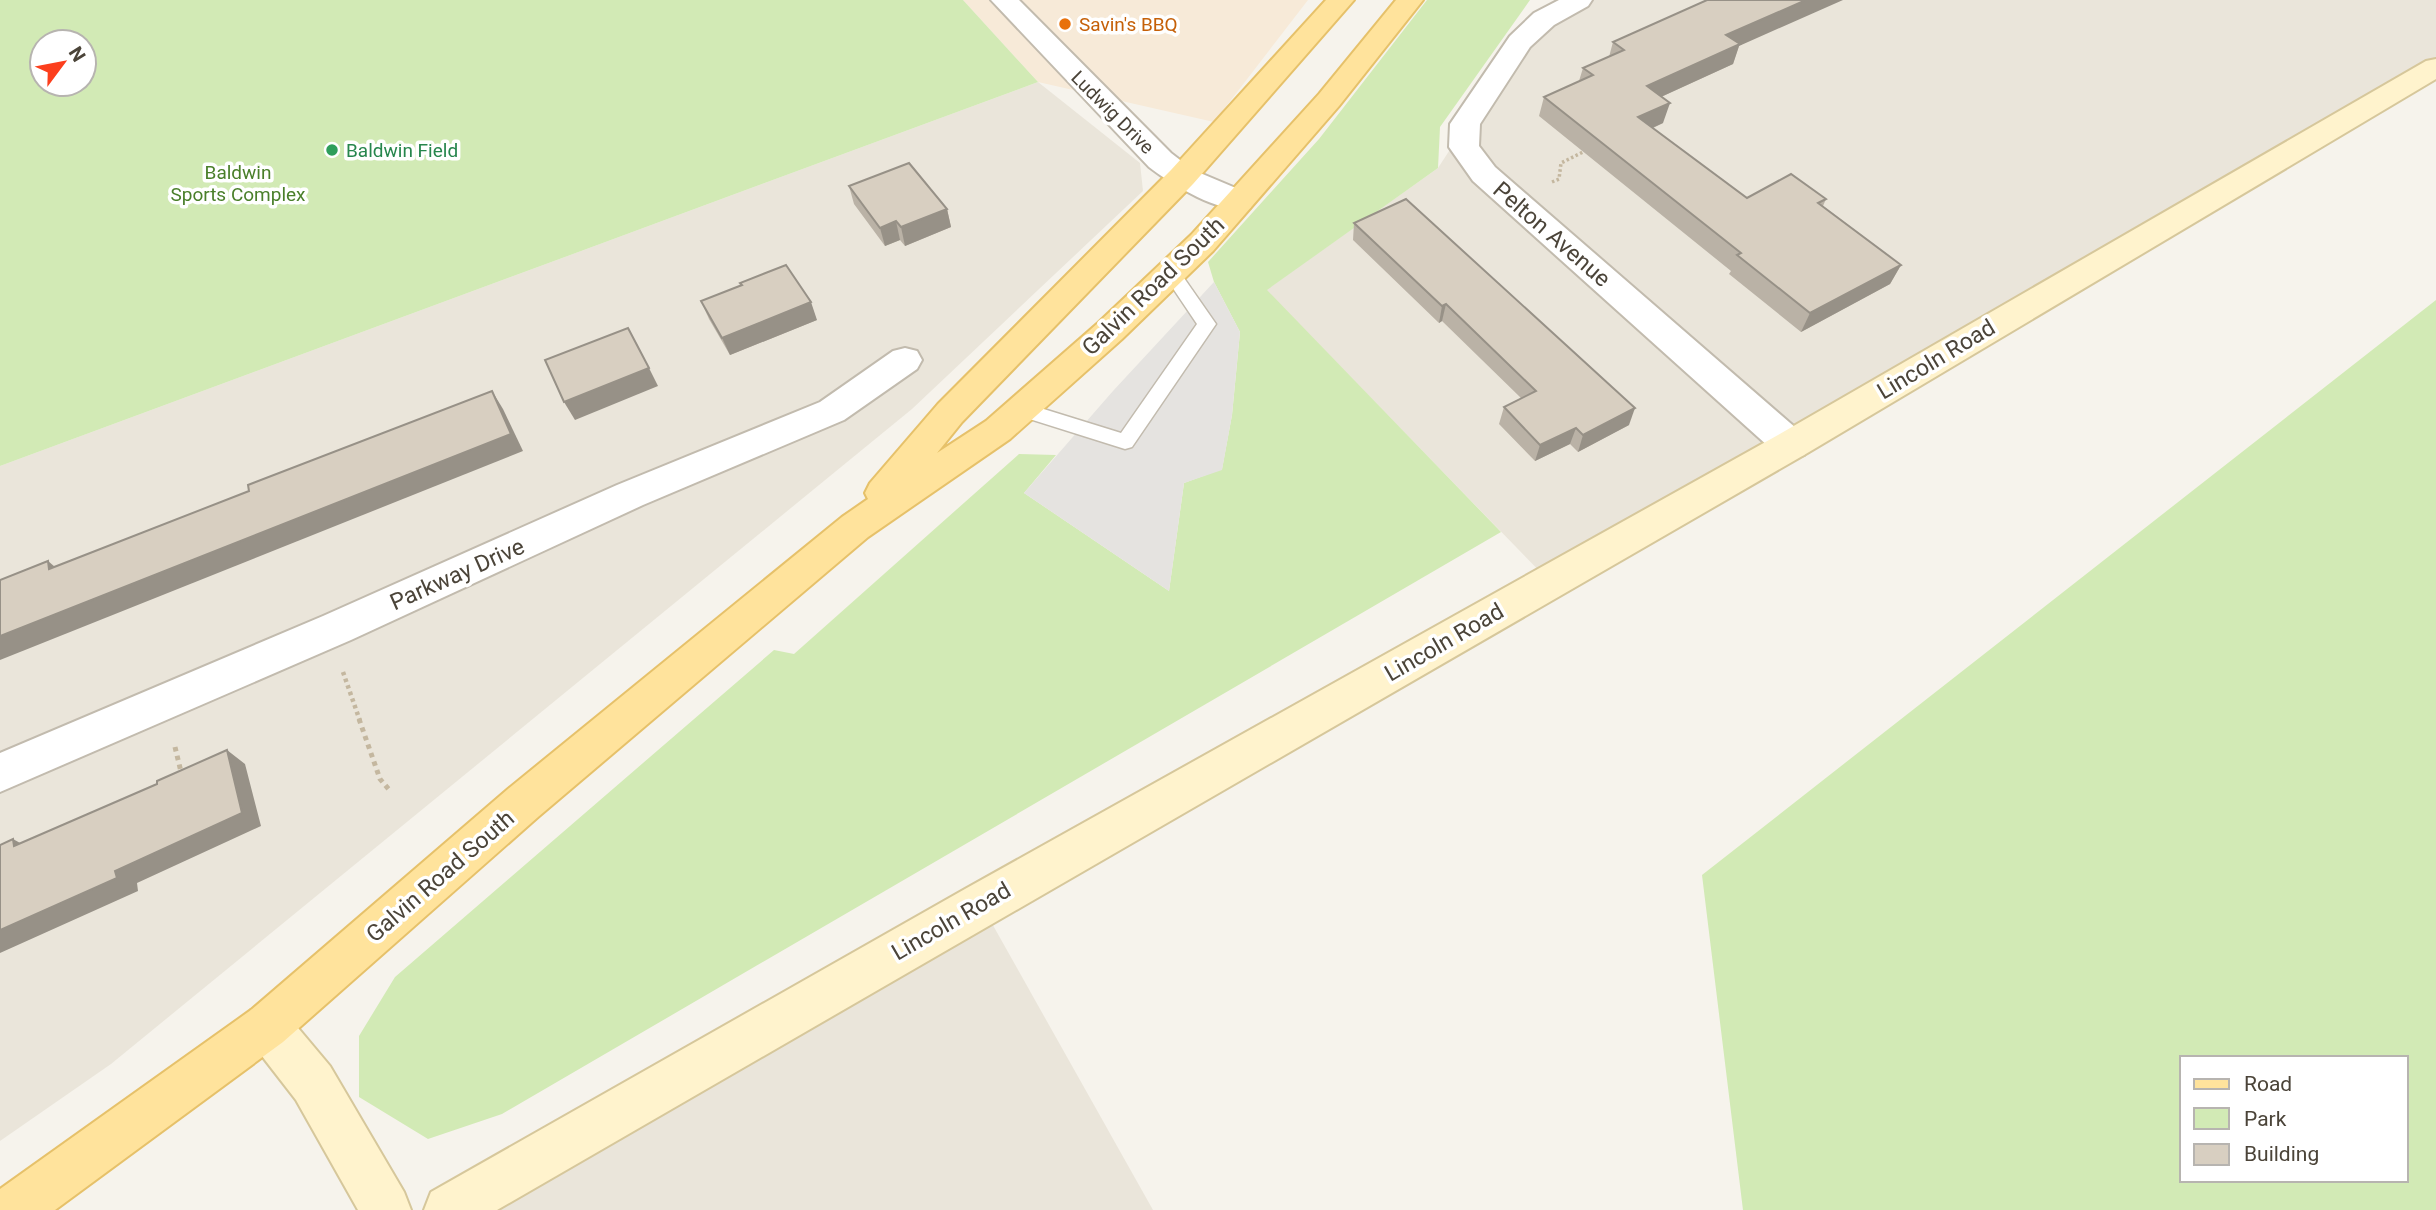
<svg xmlns="http://www.w3.org/2000/svg" width="2436" height="1210" font-family="Roboto,sans-serif">
<style>
.residential{fill:#eae5da}
.commercial{fill:#f7ead8}
.green{fill:#d2eab5;fill-rule:evenodd}
.parking{fill:#e5e3e0}
.lines{fill:none;stroke-linecap:round;stroke-linejoin:round}
.lane-casing{stroke:#c2bbae;stroke-width:3}
.street-casing{stroke:#c2bbae;stroke-width:4}
.secondary-casing{stroke:#d6c79b;stroke-width:4}
.primary-casing{stroke:#e6c16a;stroke-width:4}
.path-far2{stroke:#c4b79f;stroke-width:3.5;stroke-dasharray:2.5 2.5;stroke-linecap:butt}
.path-far1{stroke:#c4b79f;stroke-width:4.5;stroke-dasharray:3.5 3.5;stroke-linecap:butt}
.path{stroke:#c4b79f;stroke-width:5;stroke-dasharray:4.5 4.5;stroke-linecap:butt}
.lane{fill:#fff;fill-rule:evenodd}
.street{fill:#fff;fill-rule:evenodd}
.secondary{fill:#fff3cd;fill-rule:evenodd}
.primary{fill:#ffe39c;fill-rule:evenodd}
.wall{fill:#bab2a6}
.shaded-wall{fill:#979187}
.building{fill:#d8cfc1;stroke:#979187;stroke-width:2}
.food-dot{fill:#e8710a;stroke:#fff;stroke-width:2.5}
.leisure-dot{fill:#2e9e5b;stroke:#fff;stroke-width:2.5}
.labels{text-anchor:middle;stroke-width:7;stroke-linejoin:round;paint-order:stroke}
.far-food-label{font-size:19px;fill:#c56008;stroke:#fff;text-anchor:start}
.far-street-label{font-size:19px;fill:#4b4439;stroke:#fff}
.far-leisure-label{font-size:19px;fill:#27864d;stroke:#fff;text-anchor:start}
.far-park-label{font-size:19px;fill:#4a7f2a;stroke:#fff}
.street-label{font-size:23px;fill:#4b4439;stroke:#fff}
</style>
<rect width="100%" height="100%" fill="#f6f3ec"/>
<!-- residential -->
<g class="residential">
<path d="M 1581,0 L 2436,0 L 2436,68 L 1550,582 L 1266,290 L 1438,168 L 1520,42 Z"/>
<path d="M 1038,82 L 1140,163 L 1143,191 L 912,409 L 111,1064 L 0,1141 L 0,466 Z"/>
<path d="M 981,904 L 1153,1210 L 449,1210 Z"/>
</g>
<!-- commercial -->
<path class="commercial" d="M 963,0 L 1308,0 L 1214,122 L 1038,82 Z"/>
<!-- green -->
<g class="green">
<path d="M 0,0 L 963,0 L 1038,82 L 0,466 ZM 42,42 L 84,42 L 84,84 L 42,84 Z"/>
<path d="M 1427,0 L 1530,0 L 1440,127 L 1438,168 L 1267,290 L 1501,532 L 502,1114 L 428,1139 L 359,1097 L 359,1036 L 395,977 L 774,650 L 794,654 L 1019,454 L 1056,455 L 1024,493 L 1169,591 L 1184,483 L 1222,469 L 1232,415 L 1240,332 L 1214,282 L 1208,262 L 1319,139 Z"/>
<path d="M 2436,300 L 2436,1210 L 1743,1210 L 1702,875 ZM 2182,1058 L 2406,1058 L 2406,1180 L 2182,1180 Z"/>
</g>
<!-- parking -->
<path class="parking" d="M 1214,282 L 1240,332 L 1232,415 L 1222,470 L 1184,483 L 1169,591 L 1024,493 L 1113,391 Z"/>
<g class="lines">
<defs>
<path id="lane" d="M 1171,266 L 1177,268 L 1216,324 L 1132,447 L 1125,449 L 1014,414 L 1012,409 L 1014,404 L 1021,402 L 1121,433 L 1197,324 L 1162,272 Z"/>
<g id="street">
<path d="M 991,0 L 1019,0 L 1171,153 L 1193,170 L 1250,194 L 1254,201 L 1250,208 C 1222,216 1171,184 1149,167 Z"/>
<path d="M 1559,0 L 1592,0 L 1588,6 L 1554,25 L 1530,47 L 1480,124 L 1479,146 L 1495,167 L 1804,435 L 1809,445 L 1804,455 L 1791,458 L 1778,455 L 1473,181 L 1449,147 L 1450,124 L 1510,36 L 1534,13 Z"/>
<path d="M 905,348 L 917,351 L 922,360 L 917,369 L 844,420 L 643,505 L 351,640 L 0,792 L 0,753 L 323,616 L 617,485 L 820,402 L 893,351 Z"/>
</g>
<g id="secondary">
<path d="M 2436,59 L 2436,79 L 1804,455 L 497,1210 L 424,1210 L 431,1192 L 965,889 L 1778,435 L 2426,61 Z"/>
<path d="M 267,1003 L 283,1010 L 330,1066 L 404,1192 L 411,1210 L 358,1210 L 296,1100 L 251,1042 L 244,1026 L 251,1010 Z"/>
</g>
<path id="primary" d="M 1326,0 L 1354,0 L 1193,184 L 962,422 L 937,453 L 986,421 L 1098,323 L 1191,235 L 1319,94 L 1396,0 L 1423,0 L 1339,106 L 1213,251 L 1122,339 L 1010,439 L 868,537 L 538,817 L 283,1042 L 55,1210 L 0,1210 L 0,1189 L 251,1010 L 508,789 L 842,517 L 868,499 L 865,493 L 870,483 L 938,404 L 1171,170 Z"/>
</defs>
<!-- lane casing -->
<use href="#lane" class="lane-casing"/>
<!-- street casing -->
<use href="#street" class="street-casing"/>
<!-- secondary casing -->
<use href="#secondary" class="secondary-casing"/>
<!-- primary casing -->
<use href="#primary" class="primary-casing"/>
<!-- path-far2 -->
<path class="path-far2" d="M 1552,182 L 1559,179 L 1561,163 L 1583,152"/>
<!-- path-far1 -->
<path class="path-far1" d="M 343,672 L 360,721"/>
<!-- path -->
<g class="path">
<path d="M 359,719 L 380,779 L 391,792"/>
<path d="M 175,747 L 182,776"/>
</g>
<!-- lane -->
<use href="#lane" class="lane"/>
<!-- street -->
<use href="#street" class="street"/>
<!-- secondary -->
<use href="#secondary" class="secondary"/>
<!-- primary -->
<use href="#primary" class="primary"/>
</g>
<!-- wall -->
<g class="wall">
<path d="M 1613,42 L 1739,46 L 1733,64 L 1661,97 L 1663,123 L 1653,128 L 1747,198 L 1826,199 L 1823,206 L 1901,265 L 1890,284 L 1801,332 L 1729,274 L 1731,271 L 1539,116 L 1544,97 L 1579,81 L 1583,68 L 1609,57 Z"/>
<path d="M 849,186 L 947,209 L 951,227 L 905,246 L 900,240 L 885,246 L 854,204 Z"/>
<path d="M 1354,223 L 1629,425 L 1578,452 L 1570,444 L 1535,461 L 1499,424 L 1504,407 L 1521,398 L 1442,321 L 1439,323 L 1353,240 Z"/>
<path d="M 701,301 L 817,320 L 730,355 L 709,319 Z"/>
</g>
<!-- shaded-wall -->
<g class="shaded-wall">
<path d="M 1806,0 L 1843,0 L 1739,46 L 1733,64 L 1641,106 L 1647,86 L 1726,35 Z"/>
<path d="M 1670,103 L 1663,123 L 1632,137 L 1638,117 Z"/>
<path d="M 947,209 L 951,227 L 905,246 L 901,227 Z"/>
<path d="M 896,221 L 900,240 L 885,246 L 880,228 Z"/>
<path d="M 1901,265 L 1890,284 L 1801,332 L 1810,313 Z"/>
<path d="M 811,302 L 817,320 L 730,355 L 722,338 Z"/>
<path d="M 1446,304 L 1442,321 L 1439,323 L 1442,306 Z"/>
<path d="M 649,368 L 658,386 L 575,420 L 564,402 Z"/>
<path d="M 492,391 L 503,409 L 523,451 L 0,660 L 0,636 Z"/>
<path d="M 1635,408 L 1629,425 L 1578,452 L 1583,435 Z"/>
<path d="M 1576,428 L 1570,444 L 1535,461 L 1540,445 Z"/>
<path d="M 48,561 L 68,578 L 49,569 Z"/>
<path d="M 227,750 L 245,764 L 261,826 L 137,883 L 138,891 L 0,953 L 0,930 L 115,871 Z"/>
<path d="M 13,839 L 36,852 L 14,846 Z"/>
</g>
<!-- building -->
<g class="building">
<path d="M 1707,0 L 1806,0 L 1726,35 L 1740,44 L 1647,86 L 1670,103 L 1638,117 L 1747,198 L 1791,174 L 1826,199 L 1818,203 L 1901,265 L 1810,313 L 1737,255 L 1741,253 L 1544,97 L 1593,75 L 1583,68 L 1624,50 L 1613,42 Z"/>
<path d="M 909,163 L 947,209 L 901,227 L 896,221 L 880,228 L 849,186 Z"/>
<path d="M 1406,199 L 1635,408 L 1583,435 L 1576,428 L 1540,445 L 1504,407 L 1536,391 L 1446,304 L 1442,306 L 1354,223 Z"/>
<path d="M 786,265 L 811,302 L 722,338 L 701,301 L 742,285 L 740,283 Z"/>
<path d="M 628,328 L 649,368 L 564,402 L 545,360 Z"/>
<path d="M 492,391 L 511,434 L 0,636 L 0,580 L 48,561 L 49,569 L 249,491 L 248,485 Z"/>
<path d="M 227,750 L 242,813 L 115,871 L 117,878 L 0,930 L 0,845 L 13,839 L 14,846 L 157,784 L 157,781 Z"/>
</g>
<!-- markers -->
<circle class="food-dot" cx="1065" cy="24" r="7"/>
<circle class="leisure-dot" cx="332" cy="150" r="7"/>
<g class="labels">
<!-- far-food labels -->
<g class="far-food-label">
<text x="1079" y="31">Savin's BBQ</text>
</g>
<!-- far-street labels -->
<g class="far-street-label">
<text transform="translate(1113 112) rotate(45)" y="7">Ludwig Drive</text>
</g>
<!-- far-leisure labels -->
<g class="far-leisure-label">
<text x="346" y="157">Baldwin Field</text>
</g>
<!-- far-park labels -->
<g class="far-park-label">
<text x="238" y="179">Baldwin<tspan x="238" dy="22">Sports Complex</tspan></text>
</g>
<!-- street labels -->
<g class="street-label">
<text transform="translate(1552 234) rotate(41)" y="8">Pelton Avenue</text>
<text transform="translate(1153 286) rotate(-44)" y="8">Galvin Road South</text>
<text transform="translate(1936 359) rotate(-31)" y="8">Lincoln Road</text>
<text transform="translate(457 574) rotate(-24)" y="8">Parkway Drive</text>
<text transform="translate(1444 642) rotate(-30)" y="8">Lincoln Road</text>
<text transform="translate(440 876) rotate(-41)" y="8">Galvin Road South</text>
<text transform="translate(951 921) rotate(-30)" y="8">Lincoln Road</text>
</g>
</g>
<!-- legend -->
<rect x="2180" y="1056" width="228" height="126" fill="#ffffff" stroke="#b7b4b0" stroke-width="2"/>
<rect x="2194" y="1079" width="35" height="10" fill="#ffe39c" stroke="#b7b4b0" stroke-width="2"/>
<text x="2244" y="1091" font-size="21" fill="#4b4439">Road</text>
<rect x="2194" y="1108" width="35" height="21" fill="#d2eab5" stroke="#b7b4b0" stroke-width="2"/>
<text x="2244" y="1126" font-size="21" fill="#4b4439">Park</text>
<rect x="2194" y="1144" width="35" height="21" fill="#d8cfc1" stroke="#b7b4b0" stroke-width="2"/>
<text x="2244" y="1161" font-size="21" fill="#4b4439">Building</text>
<!-- north arrow -->
<g transform="translate(63 63) rotate(58)"><circle r="33" fill="#ffffff" stroke="#b7b4b0" stroke-width="2"/>
<path d="M0-5L12 26L0 18L-12 26Z" fill="#fc3f1d"/>
<text y="-10" font-size="19" font-weight="bold" text-anchor="middle" fill="#4b4439">N</text>
</g>
</svg>
